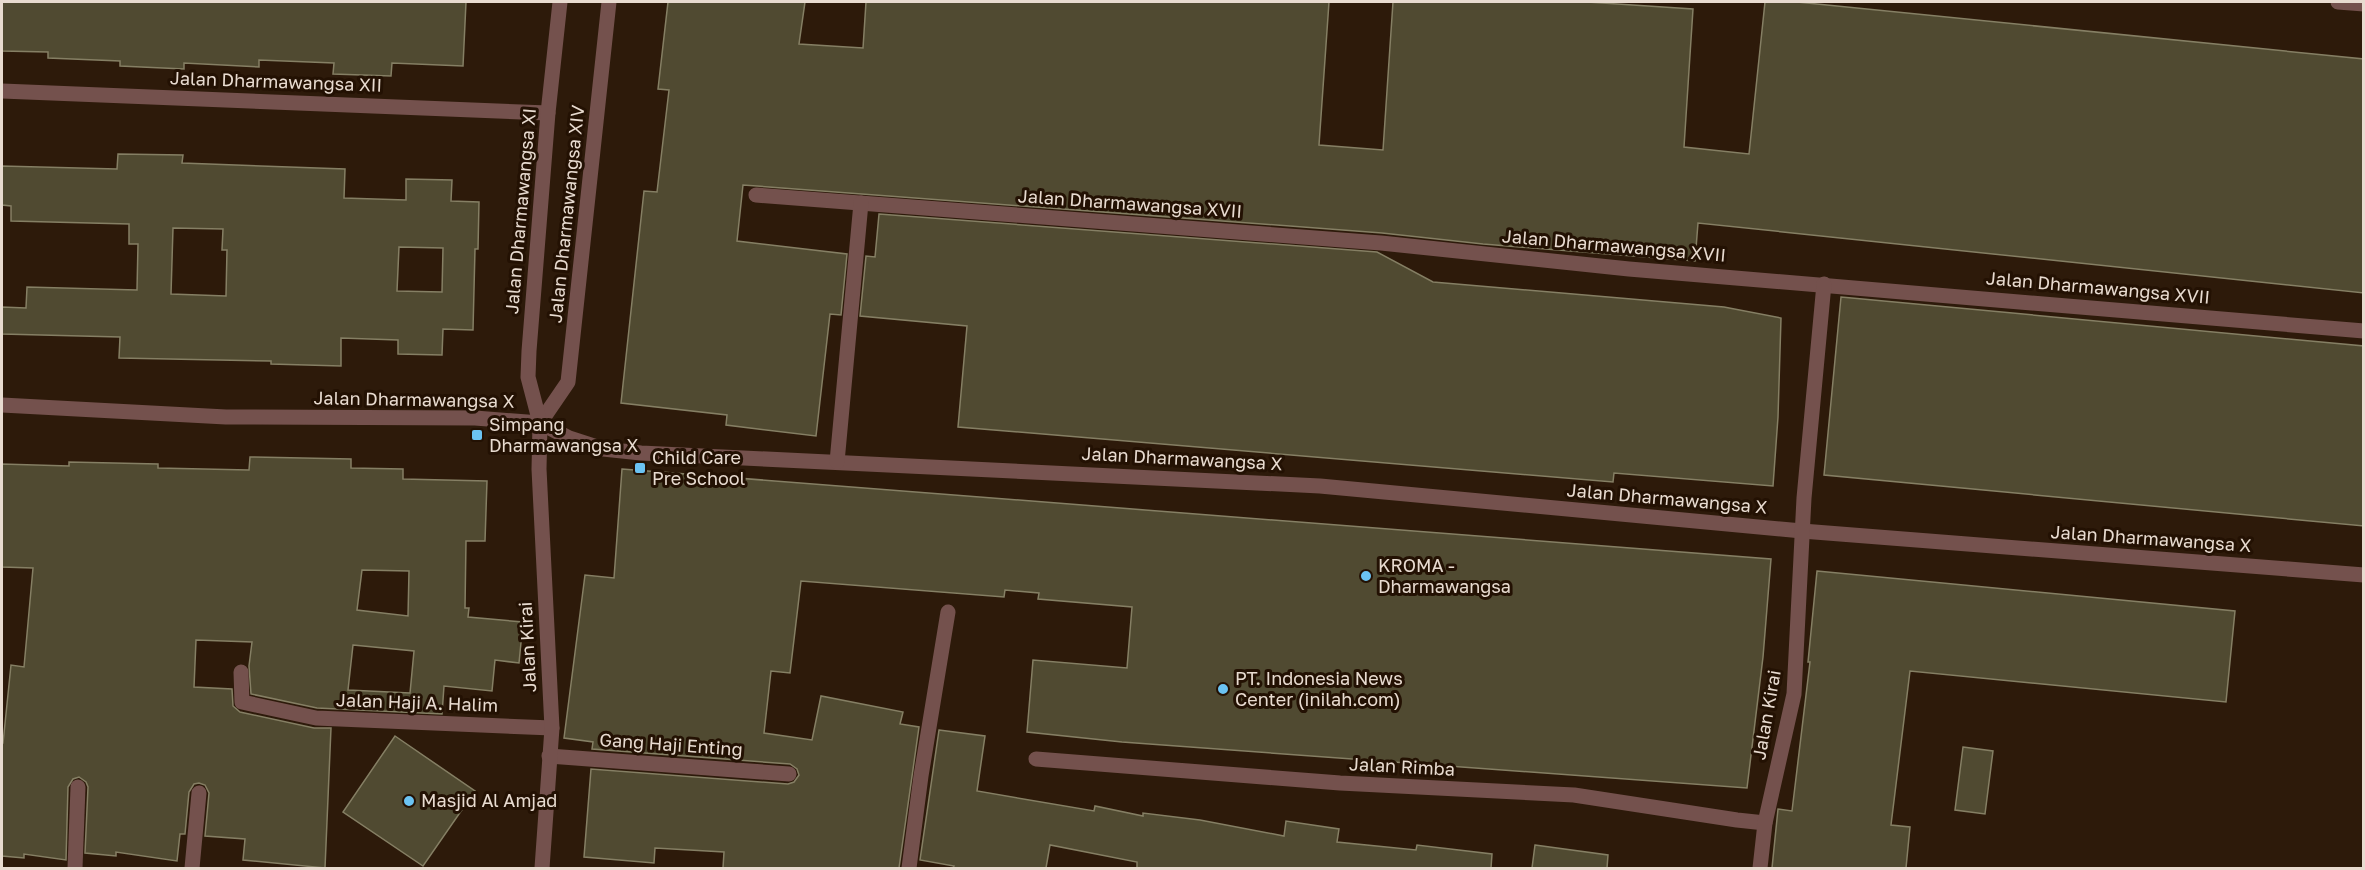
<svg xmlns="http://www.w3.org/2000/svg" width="2365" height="870" font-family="'Golos Text',sans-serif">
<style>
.building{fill:#504a31;stroke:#857f64;stroke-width:1.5;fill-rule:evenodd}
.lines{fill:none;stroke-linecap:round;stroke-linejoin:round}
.minor{stroke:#74514d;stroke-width:15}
.poi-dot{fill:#6bc3f2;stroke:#231103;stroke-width:2}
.labels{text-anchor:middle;stroke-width:6;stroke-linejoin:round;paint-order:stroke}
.street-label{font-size:18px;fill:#e8dbd0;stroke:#231103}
.poi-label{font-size:18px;fill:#e8dbd0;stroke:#231103;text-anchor:start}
</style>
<rect width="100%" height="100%" fill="#2d1a0a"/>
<!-- building -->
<g class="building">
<path d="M 2,2 L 466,2 L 463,66 L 392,63 L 391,76 L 333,74 L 334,63 L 259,60 L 259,67 L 184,63 L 184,69 L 120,66 L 120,61 L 48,58 L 48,52 L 2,51 Z"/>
<path d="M 668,2 L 805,2 L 799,44 L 863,48 L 866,2 L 1329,2 L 1319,145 L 1383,150 L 1393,2 L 1587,2 L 1693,9 L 1684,147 L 1749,154 L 1765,2 L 1797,2 L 2364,59 L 2364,293 L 1698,223 L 1695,261 L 1483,244 L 1382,233 L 743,185 L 737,241 L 847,254 L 841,315 L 830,314 L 816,436 L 726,425 L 727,415 L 621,403 L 644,191 L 657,192 L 669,90 L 658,89 Z"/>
<path d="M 118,154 L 183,155 L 182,163 L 345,169 L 344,198 L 406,200 L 406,179 L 452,180 L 451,201 L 479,202 L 478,249 L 475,249 L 473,330 L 443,329 L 442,355 L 398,354 L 398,340 L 341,338 L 341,366 L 271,364 L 271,361 L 119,358 L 120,337 L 2,334 L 2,307 L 26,308 L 27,287 L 137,290 L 138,244 L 129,244 L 129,224 L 11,221 L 11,206 L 2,205 L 2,166 L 117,169 ZM 173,228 L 223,229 L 222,250 L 227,250 L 226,296 L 171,294 ZM 399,247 L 443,248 L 442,292 L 397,291 Z"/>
<path d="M 879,214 L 1377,252 L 1433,282 L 1724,307 L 1781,318 L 1778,417 L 1773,486 L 1614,473 L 1613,482 L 958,427 L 967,326 L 860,316 L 866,256 L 875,257 Z"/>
<path d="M 1841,297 L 2364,346 L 2364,526 L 1824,475 Z"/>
<path d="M 250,457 L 351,459 L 351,468 L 403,469 L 403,479 L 487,481 L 485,541 L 466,541 L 465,608 L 469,608 L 468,617 L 523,622 L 519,663 L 495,660 L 492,691 L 444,686 L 442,714 L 317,708 L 251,694 L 249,666 L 252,642 L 196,640 L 194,687 L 232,689 L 233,706 L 240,712 L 314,728 L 331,728 L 325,868 L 243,860 L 245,839 L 205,836 L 209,793 L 205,785 L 199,783 L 194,784 L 189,792 L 185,834 L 180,834 L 177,861 L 116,852 L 116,856 L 85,853 L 88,787 L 86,782 L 79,777 L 73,779 L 68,787 L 66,860 L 24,854 L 24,858 L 2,856 L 2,743 L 3,743 L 11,665 L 24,667 L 33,568 L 2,567 L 2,464 L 69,466 L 69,462 L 158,464 L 158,468 L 249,470 ZM 362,570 L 409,571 L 408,616 L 357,610 ZM 353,645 L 414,651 L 410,693 L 348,690 Z"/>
<path d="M 622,469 L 1771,559 L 1763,657 L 1747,788 L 1122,742 L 1027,732 L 1033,660 L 1127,668 L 1132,607 L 1038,599 L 1039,593 L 1005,590 L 1004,597 L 801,581 L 790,673 L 771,671 L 764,733 L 812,740 L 821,696 L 903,712 L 900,724 L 919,727 L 899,868 L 723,868 L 724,852 L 655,848 L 654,863 L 584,857 L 591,769 L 788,784 L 794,782 L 799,775 L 797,769 L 790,764 L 592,749 L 593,742 L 564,738 L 585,575 L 614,578 Z"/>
<path d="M 1817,571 L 2235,611 L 2226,702 L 1910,671 L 1891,825 L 1910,827 L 1906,868 L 1772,868 L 1778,809 L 1792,811 L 1810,662 L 1808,662 Z"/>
<path d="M 939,730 L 985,736 L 977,791 L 1094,811 L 1095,806 L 1143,816 L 1143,813 L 1200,820 L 1284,836 L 1286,821 L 1339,829 L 1337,842 L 1416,850 L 1417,845 L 1492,854 L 1491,868 L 1137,868 L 1137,862 L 1050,845 L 1046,868 L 953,868 L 954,866 L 920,860 Z"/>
<path d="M 395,736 L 475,791 L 423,866 L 343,812 Z"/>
<path d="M 1963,747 L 1993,751 L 1985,814 L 1955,810 Z"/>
<path d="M 1535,845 L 1608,855 L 1607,868 L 1532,868 Z"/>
</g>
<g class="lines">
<!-- minor -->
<g class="minor">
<path d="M 2338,2 L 2364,4"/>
<path d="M 2,91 L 548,113"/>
<path d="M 756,195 L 1381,243 L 1629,269 L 2364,331"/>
<path d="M 2,405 L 226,417 L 475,418 L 540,423 L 569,438 L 603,449 L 641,453 L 1320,486 L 1802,531 L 2364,575"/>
<path d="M 540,423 L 568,382 L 609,2"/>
<path d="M 837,462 L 861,203"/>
<path d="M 241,672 L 242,702 L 316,718 L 552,728"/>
<path d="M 549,756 L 789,774"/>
<path d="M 1036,759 L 1340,783 L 1574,795 L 1737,820 L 1765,823"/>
<path d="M 75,868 L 78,787"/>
<path d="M 192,868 L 199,793"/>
<path d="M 542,868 L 552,728 L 539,469 L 540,423 L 528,377 L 529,351 L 548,113 L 560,2"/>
<path d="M 909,868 L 921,776 L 948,612"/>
<path d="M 1760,868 L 1765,823 L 1794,694 L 1804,498 L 1824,284"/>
</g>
</g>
<!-- markers -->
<g class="poi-dot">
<rect x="471" y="429" width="12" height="12" rx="3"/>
<rect x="634" y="462" width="12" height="12" rx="3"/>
<circle cx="1366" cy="576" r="6"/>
<circle cx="1223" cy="689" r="6"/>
<circle cx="409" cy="801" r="6"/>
</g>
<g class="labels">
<!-- street labels -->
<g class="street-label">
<text transform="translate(276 82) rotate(2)" y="6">Jalan Dharmawangsa XII</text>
<text transform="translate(1130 204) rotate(4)" y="6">Jalan Dharmawangsa XVII</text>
<text transform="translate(521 211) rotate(-85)" y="6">Jalan Dharmawangsa XI</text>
<text transform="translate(567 214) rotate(-84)" y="6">Jalan Dharmawangsa XIV</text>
<text transform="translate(1614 246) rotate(5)" y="6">Jalan Dharmawangsa XVII</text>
<text transform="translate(2098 288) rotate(5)" y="6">Jalan Dharmawangsa XVII</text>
<text transform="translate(414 400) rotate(1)" y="6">Jalan Dharmawangsa X</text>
<text transform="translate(1182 459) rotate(3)" y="6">Jalan Dharmawangsa X</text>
<text transform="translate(1667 499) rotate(5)" y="6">Jalan Dharmawangsa X</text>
<text transform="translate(2151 539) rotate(4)" y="6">Jalan Dharmawangsa X</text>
<text transform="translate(528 647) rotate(-93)" y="6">Jalan Kirai</text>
<text transform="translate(417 703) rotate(2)" y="6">Jalan Haji A. Halim</text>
<text transform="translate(1767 715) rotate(-80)" y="6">Jalan Kirai</text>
<text transform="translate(671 745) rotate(4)" y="6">Gang Haji Enting</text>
<text transform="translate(1402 767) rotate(3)" y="6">Jalan Rimba</text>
</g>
<!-- poi labels -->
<g class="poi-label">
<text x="489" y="431">Simpang<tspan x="489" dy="21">Dharmawangsa X</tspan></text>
<text x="652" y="464">Child Care<tspan x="652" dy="21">Pre School</tspan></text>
<text x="1378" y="572">KROMA -<tspan x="1378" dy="21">Dharmawangsa</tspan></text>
<text x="1235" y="685">PT. Indonesia News<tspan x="1235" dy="21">Center (inilah.com)</tspan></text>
<text x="421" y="807">Masjid Al Amjad</text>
</g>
</g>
<!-- border -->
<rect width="2365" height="870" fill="none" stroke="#e8dbd0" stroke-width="6"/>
</svg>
